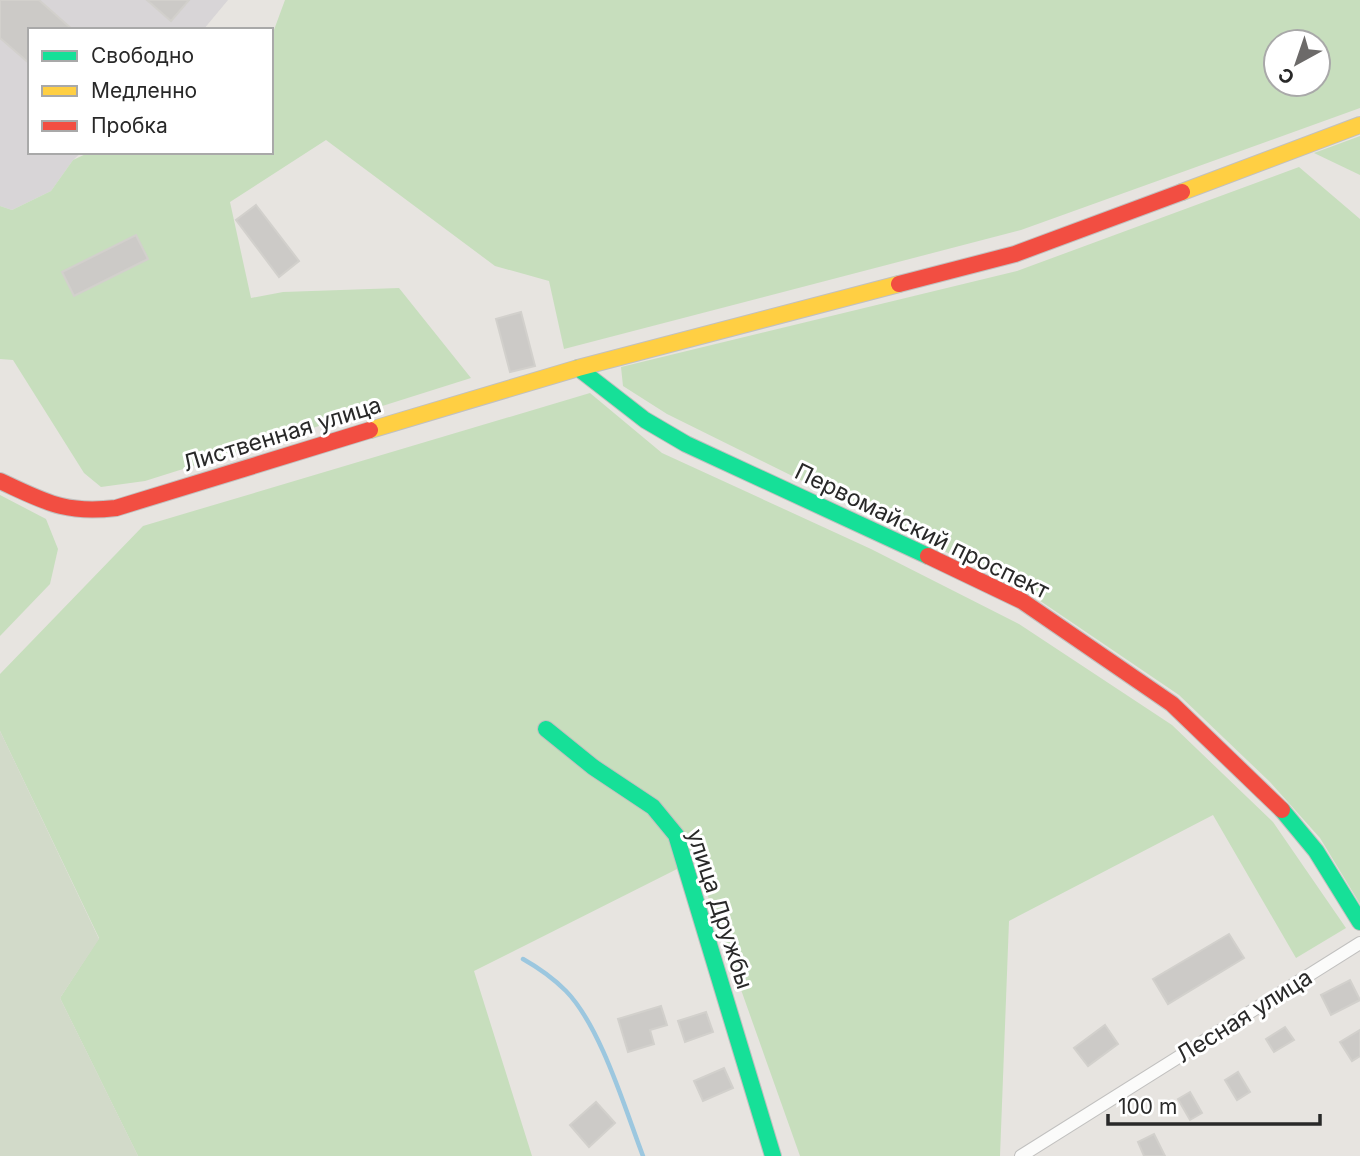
<svg xmlns="http://www.w3.org/2000/svg" width="1360" height="1156" font-family="Inter,sans-serif">
<style>
.industrial{fill:#d8d5d7}
.green{fill:#c7debd;fill-rule:evenodd}
.cemetery{fill:#d2dac9}
.lines{fill:none;stroke-linecap:round;stroke-linejoin:round}
.stream{stroke:#9cc7df;stroke-width:4.5}
.building{fill:#cccac7;stroke:#d2d0cc;stroke-width:2}
.street-casing{stroke:#c1c0bf;stroke-width:14}
.fast-casing{stroke:#c1c0bf;stroke-width:18}
.slow-casing{stroke:#c1c0bf;stroke-width:18}
.jam-casing{stroke:#c1c0bf;stroke-width:18}
.street{stroke:#fbfbfa;stroke-width:12}
.fast{stroke:#16e098;stroke-width:16}
.slow{stroke:#ffcf43;stroke-width:16}
.jam{stroke:#f24e42;stroke-width:16}
.labels{text-anchor:middle;stroke-width:6;stroke-linejoin:round;paint-order:stroke}
.street-label{font-size:23px;fill:#292929;stroke:#fff}
</style>
<rect width="100%" height="100%" fill="#e7e4e0"/>
<!-- industrial -->
<path class="industrial" d="M 0,0 L 228,0 L 203,30 L 30,30 L 30,152 L 82,152 L 73,160 L 51,191 L 12,210 L 0,206 Z"/>
<!-- green -->
<g class="green">
<path d="M 285,0 L 1360,0 L 1360,108 L 1021,230 L 564,349 L 549,281 L 495,266 L 326,140 L 230,202 L 251,298 L 283,292 L 399,288 L 471,378 L 145,481 L 101,487 L 84,473 L 13,360 L 0,359 L 0,206 L 12,210 L 51,191 L 73,160 L 90,152 L 271,152 L 271,38 ZM 1276,42 L 1318,42 L 1318,84 L 1276,84 Z"/>
<path d="M 1360,136 L 1360,175 L 1314,153 Z"/>
<path d="M 1299,167 L 1360,219 L 1360,904 L 1320,838 L 1270,782 L 1179,695 L 1027,592 L 667,414 L 623,386 L 621,367 L 1017,271 Z"/>
<path d="M 590,393 L 662,453 L 871,549 L 1019,624 L 1172,725 L 1273,822 L 1346,928 L 1296,958 L 1213,815 L 1009,921 L 1000,1156 L 800,1156 L 695,860 L 474,971 L 532,1156 L 138,1156 L 60,998 L 99,938 L 0,731 L 0,674 L 143,526 Z"/>
<path d="M 0,495 L 46,519 L 58,549 L 50,584 L 0,636 Z"/>
</g>
<!-- cemetery -->
<path class="cemetery" d="M 0,731 L 99,939 L 60,998 L 138,1156 L 0,1156 Z"/>
<g class="lines">
<!-- stream -->
<path class="stream" d="M 523,959 C 539,968 553,978 566,991 C 601,1027 625,1109 643,1156"/>
</g>
<!-- building -->
<g class="building">
<path d="M 0,0 L 39,0 L 73,30 L 30,30 L 30,64 L 0,38 Z"/>
<path d="M 147,0 L 189,0 L 171,21 Z"/>
<path d="M 256,205 L 299,261 L 279,277 L 236,220 Z"/>
<path d="M 136,235 L 148,259 L 74,296 L 62,272 Z"/>
<path d="M 521,312 L 535,366 L 510,372 L 496,319 Z"/>
<path d="M 1229,934 L 1244,958 L 1168,1004 L 1153,979 Z"/>
<path d="M 1350,980 L 1360,1000 L 1331,1015 L 1321,995 Z"/>
<path d="M 661,1006 L 667,1025 L 650,1030 L 654,1044 L 628,1052 L 618,1019 Z"/>
<path d="M 706,1012 L 713,1032 L 685,1042 L 678,1021 Z"/>
<path d="M 1105,1025 L 1118,1044 L 1088,1066 L 1074,1048 Z"/>
<path d="M 1285,1027 L 1294,1040 L 1274,1052 L 1266,1039 Z"/>
<path d="M 1360,1030 L 1360,1056 L 1352,1061 L 1340,1042 Z"/>
<path d="M 724,1068 L 733,1088 L 703,1101 L 694,1081 Z"/>
<path d="M 1238,1072 L 1250,1092 L 1237,1100 L 1225,1080 Z"/>
<path d="M 1190,1092 L 1202,1113 L 1190,1120 L 1178,1099 Z"/>
<path d="M 596,1102 L 615,1123 L 589,1147 L 570,1125 Z"/>
<path d="M 1154,1134 L 1165,1156 L 1144,1156 L 1138,1142 Z"/>
</g>
<g class="lines">
<defs>
<path id="street" d="M 1021,1156 L 1360,943"/>
<g id="fast">
<path d="M 578,368 L 645,420 L 686,444 L 928,556"/>
<path d="M 546,729 L 593,767 L 653,807 L 676,835 L 773,1156"/>
<path d="M 1282,810 L 1316,851 L 1360,922"/>
</g>
<g id="slow">
<path d="M 1182,192 L 1360,125"/>
<path d="M 370,430 L 578,368 L 899,284"/>
</g>
<g id="jam">
<path d="M 899,284 L 1015,254 L 1182,192"/>
<path d="M 0,481 C 46,502 64,514 116,508 L 370,430"/>
<path d="M 928,556 L 1022,601 L 1172,704 L 1282,810"/>
</g>
</defs>
<!-- street casing -->
<use href="#street" class="street-casing"/>
<!-- fast casing -->
<use href="#fast" class="fast-casing"/>
<!-- slow casing -->
<use href="#slow" class="slow-casing"/>
<!-- jam casing -->
<use href="#jam" class="jam-casing"/>
<!-- street -->
<use href="#street" class="street"/>
<!-- fast -->
<use href="#fast" class="fast"/>
<!-- slow -->
<use href="#slow" class="slow"/>
<!-- jam -->
<use href="#jam" class="jam"/>
</g>
<g class="labels">
<!-- street labels -->
<g class="street-label">
<text transform="translate(282 434) rotate(-17)" y="8">Лиственная улица</text>
<text transform="translate(922 531) rotate(26)" y="8">Первомайский проспект</text>
<text transform="translate(720 909) rotate(72)" y="8">улица Дружбы</text>
<text transform="translate(1244 1016) rotate(-32)" y="8">Лесная улица</text>
</g>
</g>
<!-- legend -->
<rect x="28" y="28" width="245" height="126" fill="#ffffff" stroke="#a9a9a9" stroke-width="2"/>
<rect x="42" y="51" width="35" height="10" fill="#16e098" stroke="#a9a9a9" stroke-width="2"/>
<text x="91" y="63" font-size="21" fill="#292929">Свободно</text>
<rect x="42" y="86" width="35" height="10" fill="#ffcf43" stroke="#a9a9a9" stroke-width="2"/>
<text x="91" y="98" font-size="21" fill="#292929">Медленно</text>
<rect x="42" y="121" width="35" height="10" fill="#f24e42" stroke="#a9a9a9" stroke-width="2"/>
<text x="91" y="133" font-size="21" fill="#292929">Пробка</text>
<!-- north arrow -->
<g transform="translate(1297 63) rotate(220)"><circle r="33" fill="#ffffff" stroke="#a9a9a9" stroke-width="2"/>
<path d="M0-5L12 26L0 18L-12 26Z" fill="#6c6a69"/>
<text y="-10" font-size="19" font-weight="bold" text-anchor="middle" fill="#292929">С</text>
</g>
<!-- scale -->
<path d="M1108 1114v10h212v-10" fill="none" stroke="#292929" stroke-width="3.5"/>
<text x="1118" y="1114" font-size="21" fill="#292929" stroke="#ffffff" stroke-width="5" paint-order="stroke">100 m</text>
</svg>
